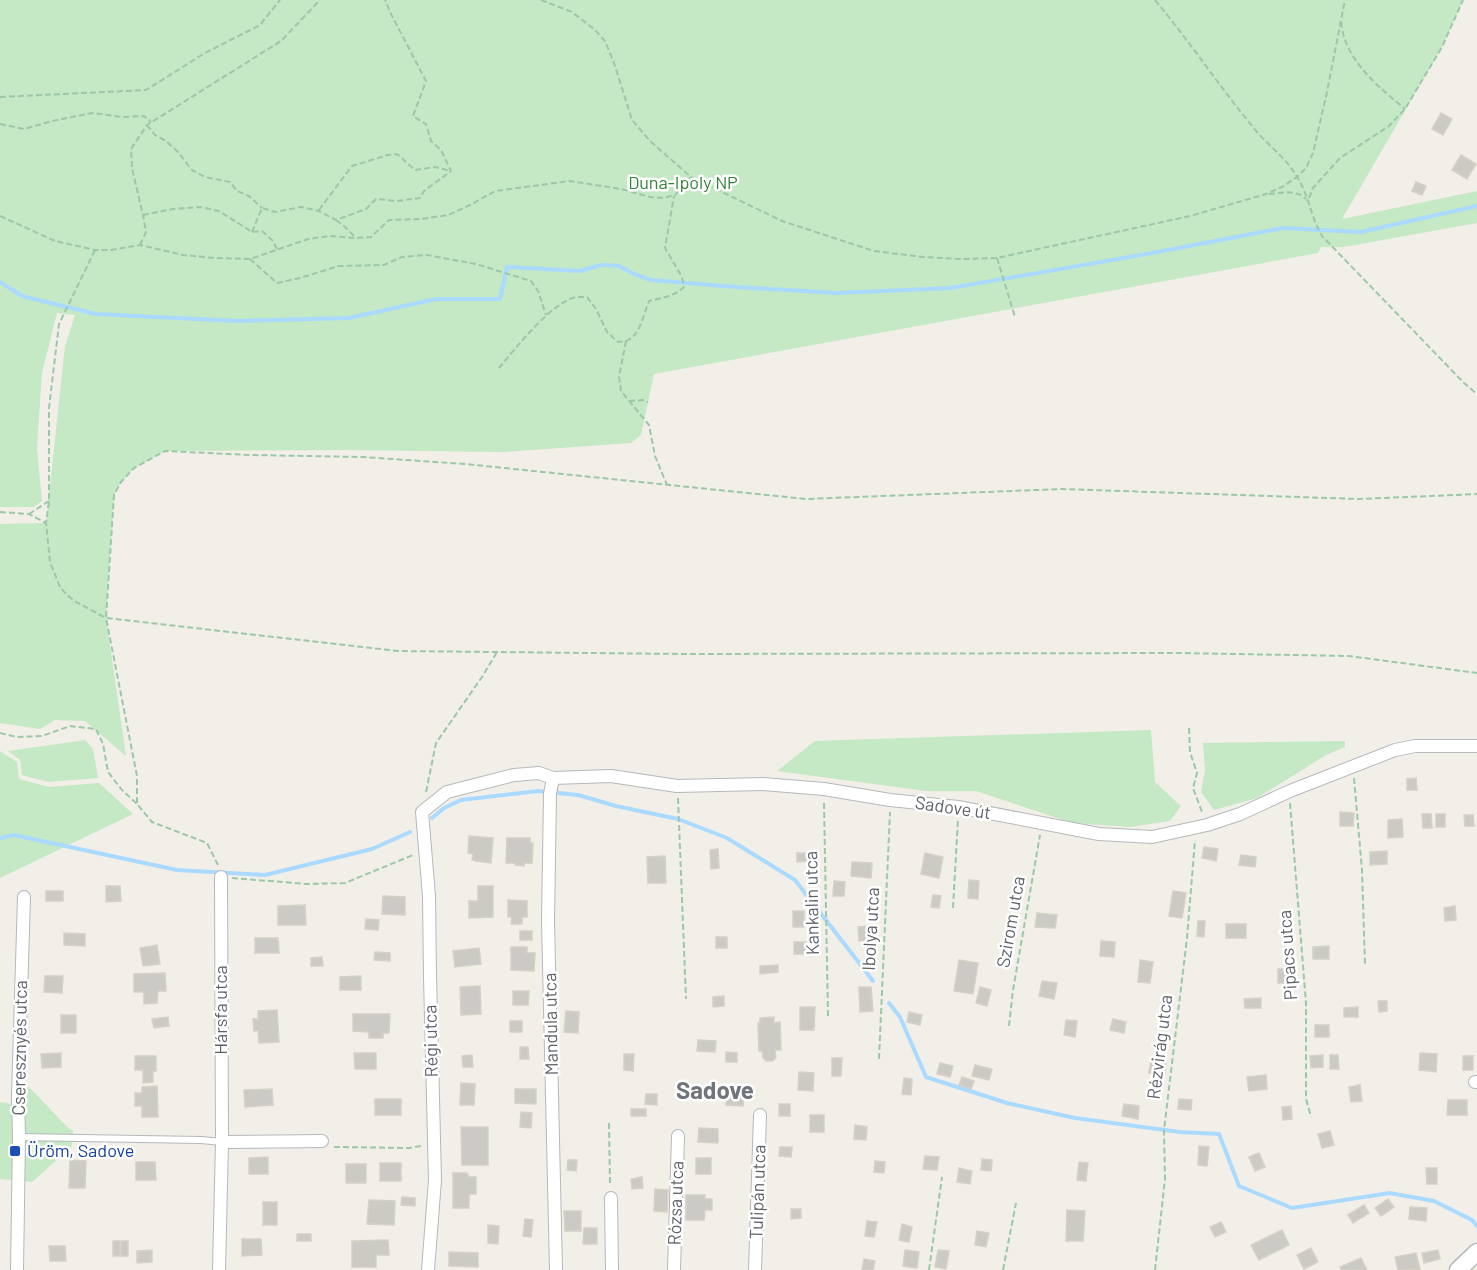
<svg xmlns="http://www.w3.org/2000/svg" width="1477" height="1270" font-family="Barlow,sans-serif">
<style>
.green{fill:#c5e8c5}
.lines{fill:none;stroke-linecap:round;stroke-linejoin:round}
.stream{stroke:#aadaff;stroke-width:4}
.building{fill:#cccac5;stroke:#d6d1c6;stroke-width:1.5}
.lane-casing{stroke:#b5b8bc;stroke-width:8}
.street-casing{stroke:#b5b8bc;stroke-width:14}
.secondary-casing{stroke:#b6babf;stroke-width:19}
.path{stroke:#9cc7a9;stroke-width:2;stroke-dasharray:6 3;stroke-linecap:butt}
.lane{stroke:#fff;stroke-width:6}
.street{stroke:#fff;stroke-width:12}
.secondary{stroke:#fff;stroke-width:16}
.transit-dot{fill:#1a4fb4;stroke:#fff;stroke-width:2}
.labels{text-anchor:middle;stroke-width:5;stroke-linejoin:round;paint-order:stroke}
.park-label{font-size:18px;fill:#348238;stroke:#fff}
.street-label{font-size:18px;fill:#5f6368;stroke:#fff}
.transit-label{font-size:18px;fill:#164399;stroke:#fff;text-anchor:start}
.district-label{font-size:24px;font-weight:bold;fill:#70757a;stroke:#fff}
</style>
<rect width="100%" height="100%" fill="#f1efe8"/>
<!-- green -->
<g class="green">
<path d="M 0,0 L 1463,0 L 1442,47 L 1342,219 L 1477,191 L 1477,223 L 1344,247 L 1321,247 L 1318,253 L 654,374 L 641,435 L 631,443 L 504,452 L 345,450 L 165,451 L 134,468 L 121,482 L 114,495 L 106,618 L 126,756 L 85,721 L 55,720 L 40,729 L 0,723 L 0,524 L 46,523 L 65,346 L 75,315 L 57,313 L 42,373 L 37,448 L 42,501 L 34,507 L 0,507 Z"/>
<path d="M 1151,730 L 1155,782 L 1181,806 L 1170,821 L 1130,827 L 1073,823 L 1051,816 L 976,791 L 926,791 L 777,771 L 815,741 Z"/>
<path d="M 85,740 L 93,749 L 98,778 L 48,782 L 22,775 L 20,760 L 8,751 Z"/>
<path d="M 1345,741 L 1345,747 L 1326,755 L 1257,798 L 1214,810 L 1201,792 L 1205,770 L 1203,743 Z"/>
<path d="M 0,751 L 17,762 L 19,779 L 49,787 L 99,783 L 133,814 L 0,878 Z"/>
<path d="M 11,1086 L 29,1087 L 69,1129 L 73,1130 L 72,1146 L 32,1182 L 0,1179 L 0,1102 L 11,1104 Z"/>
</g>
<g class="lines">
<!-- stream -->
<g class="stream">
<path d="M 604,265 L 619,266 L 634,274 L 651,280 L 736,287 L 836,293 L 951,288 L 1152,253 L 1283,228 L 1361,232 L 1477,206"/>
<path d="M 0,282 L 22,296 L 96,314 L 238,321 L 349,318 L 436,299 L 500,299 L 507,267 L 580,271 L 601,265"/>
<path d="M 432,818 L 444,808 L 461,800 L 538,791 L 578,795 L 616,806 L 678,819 L 727,838 L 795,880 L 873,981"/>
<path d="M 0,838 L 14,835 L 177,870 L 265,875 L 372,849 L 410,832"/>
<path d="M 889,1003 L 900,1017 L 926,1077 L 1007,1103 L 1075,1118 L 1180,1132 L 1219,1134 L 1239,1186 L 1292,1208 L 1390,1193 L 1406,1196 L 1434,1201 L 1472,1220 L 1477,1226"/>
</g>
</g>
<!-- building -->
<g class="building">
<path d="M 1441,113 L 1452,119 L 1443,135 L 1432,129 Z"/>
<path d="M 1461,155 L 1476,164 L 1467,179 L 1452,170 Z"/>
<path d="M 1416,182 L 1426,186 L 1422,195 L 1412,191 Z"/>
<path d="M 1416,778 L 1417,790 L 1407,790 L 1407,779 Z"/>
<path d="M 1340,812 L 1354,813 L 1353,826 L 1340,826 Z"/>
<path d="M 1422,814 L 1431,814 L 1432,828 L 1423,828 Z"/>
<rect x="1436" y="814" width="9" height="13"/>
<path d="M 1464,815 L 1473,815 L 1474,826 L 1465,826 Z"/>
<path d="M 1402,819 L 1403,837 L 1388,838 L 1388,820 Z"/>
<path d="M 469,836 L 493,838 L 491,863 L 475,861 L 475,860 L 472,860 L 473,854 L 468,853 Z"/>
<path d="M 507,838 L 530,838 L 530,843 L 533,843 L 532,863 L 524,863 L 524,866 L 515,865 L 515,863 L 506,863 Z"/>
<path d="M 1204,847 L 1218,849 L 1216,861 L 1202,858 Z"/>
<path d="M 718,849 L 719,868 L 711,869 L 710,850 Z"/>
<path d="M 1387,851 L 1387,864 L 1370,865 L 1370,852 Z"/>
<path d="M 797,853 L 809,853 L 809,861 L 797,862 Z"/>
<path d="M 925,853 L 943,857 L 939,878 L 921,874 Z"/>
<path d="M 1241,855 L 1256,857 L 1255,867 L 1239,865 Z"/>
<path d="M 665,856 L 666,883 L 648,883 L 647,857 Z"/>
<path d="M 852,862 L 872,863 L 871,878 L 851,876 Z"/>
<path d="M 969,880 L 979,881 L 978,899 L 968,898 Z"/>
<path d="M 834,881 L 845,882 L 844,896 L 833,896 Z"/>
<path d="M 106,886 L 120,886 L 121,901 L 106,902 Z"/>
<path d="M 478,886 L 493,886 L 493,917 L 469,918 L 469,901 L 478,901 Z"/>
<rect x="46" y="891" width="17" height="10"/>
<path d="M 1173,891 L 1186,893 L 1182,918 L 1169,916 Z"/>
<path d="M 933,895 L 941,896 L 939,908 L 931,907 Z"/>
<path d="M 383,896 L 405,897 L 405,915 L 382,914 Z"/>
<path d="M 508,900 L 527,901 L 527,917 L 522,917 L 522,924 L 511,924 L 512,917 L 508,917 Z"/>
<path d="M 305,905 L 306,925 L 278,925 L 278,906 Z"/>
<path d="M 1455,906 L 1456,920 L 1445,921 L 1444,908 Z"/>
<rect x="793" y="911" width="11" height="16"/>
<path d="M 1037,913 L 1057,915 L 1055,928 L 1035,927 Z"/>
<path d="M 366,919 L 379,920 L 378,930 L 365,929 Z"/>
<path d="M 1198,921 L 1205,921 L 1204,937 L 1197,936 Z"/>
<rect x="1226" y="924" width="20" height="14"/>
<path d="M 870,926 L 871,940 L 859,941 L 858,927 Z"/>
<rect x="520" y="931" width="12" height="9"/>
<path d="M 64,933 L 85,934 L 85,946 L 64,945 Z"/>
<rect x="716" y="937" width="11" height="11"/>
<path d="M 255,938 L 278,938 L 279,953 L 255,953 Z"/>
<path d="M 1101,941 L 1115,942 L 1114,957 L 1100,956 Z"/>
<rect x="794" y="942" width="16" height="12"/>
<path d="M 157,945 L 160,964 L 143,966 L 140,948 Z"/>
<path d="M 1329,946 L 1329,959 L 1313,959 L 1313,947 Z"/>
<path d="M 511,947 L 527,947 L 527,953 L 535,953 L 534,971 L 511,970 Z"/>
<path d="M 479,948 L 481,964 L 455,967 L 453,951 Z"/>
<path d="M 375,952 L 390,953 L 390,961 L 374,960 Z"/>
<path d="M 322,957 L 323,966 L 311,966 L 311,958 Z"/>
<path d="M 959,960 L 978,963 L 973,994 L 954,991 Z"/>
<path d="M 1140,960 L 1153,962 L 1150,983 L 1138,982 Z"/>
<path d="M 778,965 L 778,972 L 760,974 L 760,966 Z"/>
<rect x="1278" y="969" width="16" height="14"/>
<path d="M 165,973 L 166,991 L 158,991 L 157,1003 L 144,1004 L 144,992 L 134,992 L 134,974 Z"/>
<path d="M 45,976 L 63,976 L 62,993 L 44,992 Z"/>
<path d="M 361,976 L 361,990 L 340,990 L 340,977 Z"/>
<path d="M 1042,981 L 1057,983 L 1054,999 L 1039,996 Z"/>
<path d="M 480,986 L 481,1014 L 461,1015 L 460,987 Z"/>
<path d="M 859,987 L 871,987 L 873,1011 L 860,1012 Z"/>
<path d="M 980,987 L 991,990 L 987,1006 L 976,1003 Z"/>
<path d="M 513,991 L 529,991 L 528,1005 L 513,1005 Z"/>
<path d="M 724,996 L 724,1006 L 713,1007 L 713,997 Z"/>
<path d="M 1261,998 L 1261,1008 L 1245,1008 L 1244,999 Z"/>
<path d="M 1378,1001 L 1387,1001 L 1387,1011 L 1379,1012 Z"/>
<path d="M 800,1007 L 815,1007 L 814,1030 L 800,1030 Z"/>
<path d="M 1358,1007 L 1358,1017 L 1344,1017 L 1344,1008 Z"/>
<path d="M 277,1010 L 279,1042 L 259,1043 L 258,1030 L 254,1031 L 253,1019 L 258,1019 L 258,1011 Z"/>
<path d="M 566,1011 L 579,1012 L 578,1033 L 564,1032 Z"/>
<path d="M 909,1012 L 922,1015 L 920,1025 L 907,1022 Z"/>
<path d="M 353,1014 L 390,1014 L 389,1033 L 383,1033 L 383,1038 L 369,1038 L 369,1032 L 353,1031 Z"/>
<rect x="61" y="1015" width="15" height="18"/>
<path d="M 168,1017 L 169,1026 L 154,1028 L 152,1019 Z"/>
<path d="M 774,1017 L 774,1023 L 780,1022 L 781,1050 L 775,1050 L 776,1058 L 772,1061 L 766,1061 L 763,1058 L 762,1051 L 759,1051 L 758,1023 L 760,1023 L 760,1018 Z"/>
<path d="M 1113,1019 L 1126,1022 L 1124,1033 L 1110,1030 Z"/>
<path d="M 1066,1020 L 1077,1021 L 1075,1037 L 1064,1035 Z"/>
<rect x="510" y="1021" width="12" height="11"/>
<rect x="1315" y="1025" width="14" height="12"/>
<path d="M 698,1040 L 716,1041 L 715,1052 L 697,1051 Z"/>
<path d="M 520,1047 L 528,1047 L 529,1059 L 520,1059 Z"/>
<path d="M 726,1052 L 737,1053 L 737,1062 L 726,1062 Z"/>
<path d="M 61,1053 L 61,1067 L 42,1068 L 41,1054 Z"/>
<path d="M 354,1053 L 376,1053 L 376,1069 L 355,1069 Z"/>
<path d="M 1420,1053 L 1437,1054 L 1436,1072 L 1419,1070 Z"/>
<path d="M 624,1054 L 634,1054 L 633,1071 L 624,1070 Z"/>
<path d="M 472,1055 L 473,1067 L 463,1067 L 462,1056 Z"/>
<path d="M 1323,1055 L 1323,1067 L 1311,1068 L 1310,1056 Z"/>
<path d="M 1330,1055 L 1338,1055 L 1339,1069 L 1330,1069 Z"/>
<path d="M 135,1056 L 156,1056 L 156,1071 L 153,1071 L 153,1082 L 143,1083 L 143,1070 L 135,1070 Z"/>
<rect x="1463" y="1056" width="10" height="14"/>
<path d="M 832,1058 L 842,1058 L 841,1076 L 832,1076 Z"/>
<path d="M 1151,1059 L 1166,1061 L 1165,1075 L 1149,1073 Z"/>
<path d="M 940,1063 L 953,1066 L 950,1077 L 937,1074 Z"/>
<path d="M 975,1065 L 992,1069 L 989,1080 L 972,1076 Z"/>
<path d="M 799,1072 L 814,1073 L 813,1091 L 798,1090 Z"/>
<path d="M 1266,1075 L 1267,1089 L 1249,1091 L 1247,1077 Z"/>
<path d="M 962,1077 L 974,1081 L 971,1089 L 959,1085 Z"/>
<path d="M 904,1078 L 912,1079 L 911,1095 L 902,1094 Z"/>
<path d="M 461,1083 L 475,1084 L 474,1105 L 460,1105 Z"/>
<path d="M 1360,1085 L 1362,1101 L 1351,1102 L 1349,1087 Z"/>
<path d="M 157,1086 L 158,1117 L 142,1117 L 142,1106 L 135,1106 L 135,1093 L 142,1093 L 142,1087 Z"/>
<path d="M 272,1089 L 273,1105 L 245,1107 L 244,1090 Z"/>
<path d="M 515,1089 L 536,1089 L 536,1104 L 515,1103 Z"/>
<path d="M 727,1092 L 744,1093 L 743,1106 L 726,1105 Z"/>
<path d="M 646,1094 L 657,1094 L 657,1105 L 645,1104 Z"/>
<rect x="375" y="1099" width="26" height="16"/>
<path d="M 1179,1099 L 1192,1100 L 1191,1110 L 1178,1109 Z"/>
<path d="M 1448,1100 L 1467,1100 L 1467,1115 L 1447,1115 Z"/>
<rect x="779" y="1104" width="11" height="12"/>
<path d="M 1124,1104 L 1139,1106 L 1138,1119 L 1122,1116 Z"/>
<path d="M 1291,1106 L 1292,1119 L 1283,1120 L 1282,1107 Z"/>
<rect x="631" y="1109" width="15" height="7"/>
<path d="M 521,1112 L 532,1113 L 531,1128 L 520,1127 Z"/>
<rect x="810" y="1115" width="14" height="17"/>
<path d="M 855,1125 L 867,1127 L 866,1140 L 854,1139 Z"/>
<path d="M 461,1127 L 488,1127 L 488,1165 L 462,1165 Z"/>
<path d="M 699,1128 L 718,1129 L 718,1143 L 698,1142 Z"/>
<path d="M 1330,1131 L 1334,1145 L 1322,1148 L 1318,1134 Z"/>
<path d="M 1199,1146 L 1209,1147 L 1207,1166 L 1198,1165 Z"/>
<path d="M 780,1147 L 792,1147 L 791,1157 L 779,1156 Z"/>
<path d="M 1259,1153 L 1265,1167 L 1255,1171 L 1249,1157 Z"/>
<path d="M 925,1156 L 939,1157 L 937,1170 L 923,1169 Z"/>
<path d="M 268,1157 L 268,1174 L 249,1174 L 249,1158 Z"/>
<rect x="696" y="1158" width="15" height="16"/>
<path d="M 982,1159 L 992,1160 L 991,1171 L 981,1170 Z"/>
<path d="M 70,1160 L 86,1161 L 85,1188 L 69,1188 Z"/>
<path d="M 568,1160 L 577,1160 L 576,1171 L 567,1170 Z"/>
<path d="M 875,1161 L 885,1162 L 884,1173 L 874,1172 Z"/>
<path d="M 136,1162 L 155,1162 L 156,1180 L 136,1180 Z"/>
<path d="M 1079,1162 L 1088,1163 L 1086,1181 L 1077,1180 Z"/>
<rect x="380" y="1163" width="21" height="18"/>
<rect x="346" y="1164" width="20" height="19"/>
<path d="M 959,1168 L 972,1171 L 970,1184 L 957,1182 Z"/>
<path d="M 1426,1168 L 1437,1168 L 1437,1184 L 1427,1184 Z"/>
<path d="M 453,1173 L 467,1173 L 469,1177 L 476,1177 L 476,1194 L 469,1194 L 469,1208 L 453,1208 Z"/>
<path d="M 642,1177 L 643,1188 L 632,1189 L 631,1179 Z"/>
<path d="M 655,1189 L 668,1190 L 667,1212 L 654,1211 Z"/>
<path d="M 686,1195 L 705,1195 L 705,1199 L 712,1199 L 712,1210 L 705,1210 L 704,1220 L 686,1220 Z"/>
<path d="M 402,1197 L 415,1198 L 415,1206 L 401,1205 Z"/>
<path d="M 1388,1199 L 1394,1207 L 1381,1216 L 1375,1208 Z"/>
<path d="M 369,1200 L 395,1201 L 394,1225 L 367,1224 Z"/>
<rect x="263" y="1202" width="14" height="23"/>
<path d="M 1364,1205 L 1369,1213 L 1353,1223 L 1348,1215 Z"/>
<path d="M 1410,1207 L 1427,1208 L 1426,1221 L 1409,1219 Z"/>
<path d="M 791,1209 L 801,1209 L 801,1218 L 791,1219 Z"/>
<path d="M 1067,1210 L 1085,1211 L 1083,1241 L 1066,1241 Z"/>
<path d="M 564,1211 L 581,1211 L 581,1231 L 565,1231 Z"/>
<path d="M 525,1219 L 533,1220 L 531,1237 L 523,1236 Z"/>
<path d="M 867,1221 L 877,1222 L 874,1237 L 865,1236 Z"/>
<path d="M 1221,1222 L 1226,1232 L 1215,1237 L 1210,1227 Z"/>
<path d="M 902,1224 L 912,1227 L 909,1242 L 899,1240 Z"/>
<path d="M 488,1225 L 499,1226 L 498,1244 L 488,1243 Z"/>
<path d="M 584,1228 L 597,1228 L 597,1244 L 583,1244 Z"/>
<path d="M 1282,1230 L 1289,1245 L 1259,1260 L 1251,1245 Z"/>
<path d="M 977,1231 L 989,1233 L 986,1247 L 975,1245 Z"/>
<rect x="297" y="1234" width="14" height="7"/>
<path d="M 242,1239 L 261,1239 L 262,1255 L 242,1256 Z"/>
<path d="M 388,1240 L 389,1255 L 376,1255 L 376,1267 L 352,1267 L 352,1241 Z"/>
<rect x="113" y="1241" width="7" height="15"/>
<rect x="121" y="1241" width="7" height="15"/>
<path d="M 49,1246 L 65,1246 L 66,1261 L 50,1261 Z"/>
<path d="M 1311,1248 L 1318,1262 L 1304,1269 L 1297,1255 Z"/>
<path d="M 152,1250 L 152,1262 L 137,1263 L 137,1251 Z"/>
<path d="M 905,1250 L 919,1252 L 917,1268 L 903,1266 Z"/>
<path d="M 938,1250 L 949,1251 L 946,1269 L 935,1267 Z"/>
<path d="M 1438,1250 L 1440,1259 L 1424,1263 L 1422,1253 Z"/>
<path d="M 449,1252 L 478,1253 L 478,1267 L 449,1266 Z"/>
<path d="M 1416,1253 L 1420,1269 L 1398,1270 L 1395,1257 Z"/>
<path d="M 1361,1258 L 1367,1270 L 1342,1270 L 1340,1267 Z"/>
<path d="M 864,1259 L 875,1261 L 873,1270 L 862,1270 Z"/>
</g>
<g class="lines">
<defs>
<path id="lane" d="M 19,1137 L 201,1140 L 222,1142"/>
<g id="street">
<path d="M 553,778 L 550,794 L 548,921 L 556,1270"/>
<path d="M 1475,1082 L 1477,1082"/>
<path d="M 222,1142 L 322,1141"/>
<path d="M 611,1198 L 612,1270"/>
<path d="M 17,1270 L 19,1137 L 18,1096 L 24,897"/>
<path d="M 219,1270 L 222,1142 L 221,877"/>
<path d="M 428,1270 L 435,1180 L 430,976 L 429,896 L 422,812 L 447,792 L 514,775 L 539,773 L 553,778 L 611,776 L 677,786 L 763,784 L 824,789 L 890,800 L 958,807 L 1099,834 L 1152,837 L 1207,825 L 1240,814 L 1290,791 L 1395,750 L 1415,746 L 1477,746"/>
<path d="M 674,1270 L 678,1136"/>
<path d="M 755,1270 L 760,1115"/>
</g>
<path id="secondary" d="M 1458,1270 L 1477,1252"/>
</defs>
<!-- lane casing -->
<use href="#lane" class="lane-casing"/>
<!-- street casing -->
<use href="#street" class="street-casing"/>
<!-- secondary casing -->
<use href="#secondary" class="secondary-casing"/>
<!-- path -->
<g class="path">
<path d="M 541,0 L 572,12 L 594,29 L 605,41 L 614,63 L 632,120 L 650,141 L 691,177 L 782,221 L 874,251 L 923,257 L 959,259 L 997,258 L 1190,216 L 1266,194 L 1282,187 L 1297,177 L 1306,168 L 1313,153 L 1327,92 L 1345,0"/>
<path d="M 1155,0 C 1191,43 1221,89 1257,132 C 1270,147 1287,159 1297,177 C 1309,195 1311,218 1322,236 L 1464,383 L 1477,394"/>
<path d="M 1341,22 C 1342,28 1343,35 1345,40 C 1356,69 1382,90 1405,109"/>
<path d="M 0,97 L 146,90 L 205,53 L 260,25 L 280,0"/>
<path d="M 0,124 L 24,129 L 52,121 L 92,113 L 123,117 L 144,116 L 151,122"/>
<path d="M 147,125 L 155,135 L 166,141 L 178,152 L 192,170 L 205,177 L 230,182 L 237,191 L 249,196 L 262,208"/>
<path d="M 1269,194 C 1282,193 1296,189 1306,199"/>
<path d="M 1309,198 L 1313,188 L 1340,158 L 1389,126 L 1405,109 L 1442,47 L 1463,0"/>
<path d="M 319,210 L 352,166 L 388,155 L 397,154 L 415,170 L 435,167 L 451,171"/>
<path d="M 143,215 L 173,209 L 200,207 L 219,211 L 252,232 L 262,231 L 273,241 L 277,249"/>
<path d="M 0,216 L 55,241 L 95,250 L 111,250 L 140,245 L 183,255 L 214,258 L 250,259 L 308,239 L 330,236 L 355,238 L 371,237 L 389,220 L 421,219 L 448,215 L 470,205 L 495,191 L 570,181 L 621,189 L 650,197 L 663,198 L 675,195 L 691,177"/>
<path d="M 336,220 L 345,227 L 354,236"/>
<path d="M 252,232 L 262,208 L 275,212 L 301,207 L 319,211 L 336,220 L 366,209 L 376,199 L 397,201 L 420,198 L 424,191 L 451,171 L 441,150 L 431,141 L 426,124 L 413,116 L 426,81 L 391,14 L 385,0"/>
<path d="M 140,245 L 146,232 L 143,215 L 132,168 L 131,149 L 147,125 L 281,41 L 320,0"/>
<path d="M 95,250 L 59,324 L 49,408 L 49,501 L 46,523 L 50,562 L 60,587 L 67,595 L 76,602 L 106,618 L 398,651 L 684,654 L 1178,653 L 1349,656 L 1477,673"/>
<path d="M 997,258 L 1015,317"/>
<path d="M 250,259 L 277,283 L 300,278 L 339,266 L 384,265 L 402,257 L 427,255 L 476,264 L 531,281 L 538,291 L 546,315"/>
<path d="M 626,341 L 619,377 L 621,391 L 649,425 L 655,456 L 667,485"/>
<path d="M 499,368 C 515,349 553,300 577,297 C 581,297 584,297 587,297 L 596,309 L 607,332 L 618,342 C 621,341 625,342 628,340 C 640,335 644,313 649,301 C 662,298 675,296 684,287 L 682,277 L 665,248 L 674,196"/>
<path d="M 629,401 L 644,400 L 648,402"/>
<path d="M 0,512 L 29,514 L 46,523"/>
<path d="M 29,514 L 49,501"/>
<path d="M 1189,728 L 1190,752 L 1197,773 L 1193,788 L 1202,812"/>
<path d="M 0,733 L 17,737 L 42,736 L 70,726 L 96,729 L 103,744 L 108,772 L 122,790 L 137,804"/>
<path d="M 1354,778 L 1362,870 L 1365,964"/>
<path d="M 426,792 L 436,743 L 482,677 L 497,652"/>
<path d="M 678,798 L 686,999"/>
<path d="M 824,803 L 828,1016"/>
<path d="M 1290,803 L 1306,1003 L 1306,1099 L 1311,1117"/>
<path d="M 218,865 L 207,843 L 152,822 L 137,804 L 137,776 L 106,618 L 114,495 L 121,482 L 134,468 L 165,451 L 250,455 L 363,457 L 465,464 L 806,499 L 1062,489 L 1358,499 L 1477,494"/>
<path d="M 232,878 L 307,884 L 345,883 L 413,855"/>
<path d="M 953,908 L 958,819"/>
<path d="M 1009,1026 L 1013,990 L 1040,835"/>
<path d="M 879,1059 L 890,812"/>
<path d="M 609,1123 L 610,1186"/>
<path d="M 334,1147 L 409,1148 L 421,1146"/>
<path d="M 929,1270 L 942,1177"/>
<path d="M 1003,1270 L 1016,1203"/>
<path d="M 1155,1270 L 1165,1179 L 1164,1130 L 1187,938 L 1195,840"/>
</g>
<!-- lane -->
<use href="#lane" class="lane"/>
<!-- street -->
<use href="#street" class="street"/>
<!-- secondary -->
<use href="#secondary" class="secondary"/>
</g>
<!-- markers -->
<rect class="transit-dot" x="9" y="1145" width="12" height="12" rx="3"/>
<g class="labels">
<!-- park labels -->
<g class="park-label">
<text x="683" y="189">Duna-Ipoly NP</text>
</g>
<!-- street labels -->
<g class="street-label">
<text transform="translate(953 808) rotate(8)" y="6">Sadove út</text>
<text transform="translate(812 903) rotate(-91)" y="6">Kankalin utca</text>
<text transform="translate(1011 922) rotate(-80)" y="6">Szirom utca</text>
<text transform="translate(871 929) rotate(-87)" y="6">Ibolya utca</text>
<text transform="translate(1288 955) rotate(-94)" y="6">Pipacs utca</text>
<text transform="translate(221 1010) rotate(-90)" y="6">Hársfa utca</text>
<text transform="translate(551 1024) rotate(-91)" y="6">Mandula utca</text>
<text transform="translate(431 1041) rotate(-91)" y="6">Régi utca</text>
<text transform="translate(1160 1047) rotate(-83)" y="6">Rézvirág utca</text>
<text transform="translate(20 1048) rotate(-89)" y="6">Cseresznyés utca</text>
<text transform="translate(758 1192) rotate(-88)" y="6">Tulipán utca</text>
<text transform="translate(676 1203) rotate(-88)" y="6">Rózsa utca</text>
</g>
<!-- transit labels -->
<g class="transit-label">
<text x="27" y="1157">Üröm, Sadove</text>
</g>
<!-- district labels -->
<g class="district-label">
<text x="715" y="1099">Sadove</text>
</g>
</g>
</svg>
